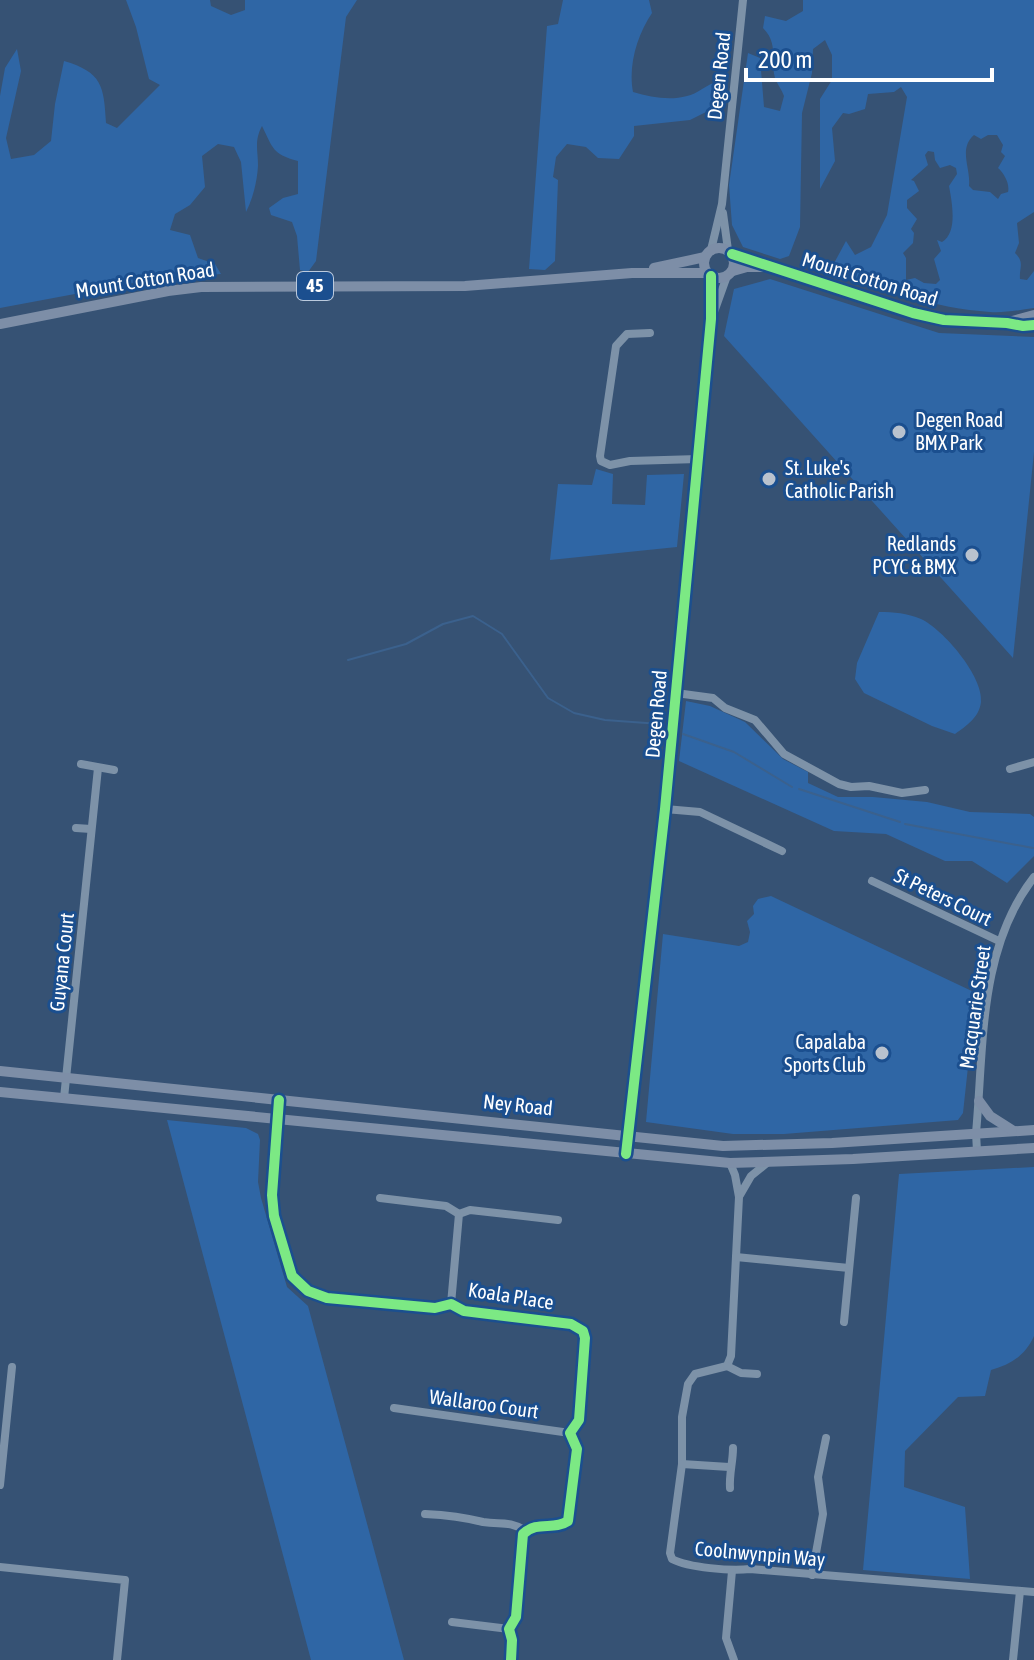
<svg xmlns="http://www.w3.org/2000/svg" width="1034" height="1660" font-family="'Asap Condensed',sans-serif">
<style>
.green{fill:#2f66a5;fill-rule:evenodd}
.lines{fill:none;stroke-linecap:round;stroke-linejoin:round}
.stream{stroke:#3b618d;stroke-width:2}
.minor{stroke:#7d92a8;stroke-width:8}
.major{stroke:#7d8ea7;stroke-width:10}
.cycleway-casing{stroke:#1b4f8f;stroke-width:15}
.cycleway{stroke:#7ce984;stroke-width:10}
.poi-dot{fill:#b9c2ce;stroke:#1b4f8f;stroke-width:3}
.labels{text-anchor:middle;stroke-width:6;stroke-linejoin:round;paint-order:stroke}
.shield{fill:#1b4f8f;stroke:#bbcadd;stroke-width:2}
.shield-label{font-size:18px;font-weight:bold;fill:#fff}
.street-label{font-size:20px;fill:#fff;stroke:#1b4f8f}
.poi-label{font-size:20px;fill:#fff;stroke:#1b4f8f;text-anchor:start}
</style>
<rect width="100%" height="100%" fill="#365274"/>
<!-- green -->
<g class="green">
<path d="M 126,0 L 210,0 L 211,6 L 231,15 L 245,10 L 245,0 L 357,0 L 346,17 L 316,261 L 308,272 L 300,270 L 297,236 L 292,222 L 271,215 L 269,208 L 283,198 L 298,194 L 298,161 C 272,154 273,148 262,126 C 254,141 258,150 258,166 C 257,182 253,198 246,212 L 241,162 L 234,147 L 218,144 L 202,156 L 205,187 L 190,205 L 175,214 L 170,230 L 190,235 L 198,258 L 215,264 L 221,274 L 155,279 L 0,308 L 0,96 L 5,68 L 17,49 L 21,71 L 6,138 L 11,159 L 34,155 L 51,141 L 55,104 L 64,61 C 102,72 104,86 106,123 L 117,128 L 160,85 L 149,79 L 136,27 Z"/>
<path d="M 563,0 L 649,0 L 652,13 C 637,35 628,66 633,92 C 651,97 669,101 687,96 C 697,94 706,85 718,81 L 722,84 L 708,111 L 690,120 L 634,126 L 634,136 L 619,159 L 598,158 L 586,147 L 567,144 L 556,157 L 553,177 L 558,180 L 555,261 L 545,270 L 529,269 L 547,26 L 558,24 Z"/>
<path d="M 803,0 L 1034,0 L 1034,212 L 1017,223 L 1019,243 L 1015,253 C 1025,263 1019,267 1020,279 L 1027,280 L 1034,271 L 1034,308 C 1020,310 1004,313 990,312 C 935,308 881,291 832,267 L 846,241 L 855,255 L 871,247 L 887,215 L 907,97 L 901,87 L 894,92 L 868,94 L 865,109 L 849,114 L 843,113 L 832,128 L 835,161 L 820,189 L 820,99 L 832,80 L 832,55 L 825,40 L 813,49 L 812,73 L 802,113 L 800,227 L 789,256 L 780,259 L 743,247 L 732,225 L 729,185 L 748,53 L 760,58 L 764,107 L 780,111 L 784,96 C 782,90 777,84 775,78 C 770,59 779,44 763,28 L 765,16 L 786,21 L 803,11 ZM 974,135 L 981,139 L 988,135 L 997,135 L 1003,145 L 1001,152 L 1005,156 L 998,168 C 1004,173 1010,184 1008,192 L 1001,194 L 998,199 L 990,192 L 973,190 L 969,186 C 971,168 958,149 974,135 ZM 928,151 L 934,152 L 935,160 L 940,168 L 950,165 L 956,168 L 957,174 L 949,186 C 952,202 958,233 942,242 L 937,240 L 941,251 L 934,259 L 940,280 L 936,284 L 924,283 L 915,278 L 906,280 L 906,258 L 903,253 L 913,243 L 914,233 L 911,229 L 917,219 L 907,208 L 907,200 L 919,191 L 914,181 L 911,180 L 928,165 L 925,155 Z"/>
<path d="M 770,279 L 939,333 L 1034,337 L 1034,452 L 1013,658 L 724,336 L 734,289 Z"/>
<path d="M 596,469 L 613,474 L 612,504 L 645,505 L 647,475 L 684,474 L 677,547 L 550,560 L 558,484 L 592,485 Z"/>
<path d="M 879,612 C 894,612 907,613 921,619 C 943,629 984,677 981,702 C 979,718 966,726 955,734 L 932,726 L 864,693 L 855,679 L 857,663 Z"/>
<path d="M 686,701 L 710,706 L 745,722 L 783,759 L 808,772 L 808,783 L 838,797 L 873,797 L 927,802 L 970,812 L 1030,814 L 1034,817 L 1034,856 L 1007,883 L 972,861 L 945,861 L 886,834 L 834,831 L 679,761 Z"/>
<path d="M 771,896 L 976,993 L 963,1113 L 958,1120 L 784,1134 L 733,1134 L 646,1122 L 663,934 L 739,946 L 748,942 L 750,932 L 747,921 L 754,914 L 753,906 L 758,899 Z"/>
<path d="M 167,1120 L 246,1128 L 258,1134 L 260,1140 L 258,1182 L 261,1198 L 287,1287 L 308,1306 L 404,1660 L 311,1660 Z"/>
<path d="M 1034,1167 L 1034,1336 C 1025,1356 1011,1364 991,1370 L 985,1396 L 958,1397 L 905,1451 L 904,1487 L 965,1507 L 970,1579 L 863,1570 L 899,1174 Z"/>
</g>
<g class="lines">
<!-- stream -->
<g class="stream">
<path d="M 348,660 L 406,644 L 443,624 L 473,616 L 502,634 L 548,698 L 574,713 L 605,720 L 660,724"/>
<path d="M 683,734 L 734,752 L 792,787"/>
<path d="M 799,789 L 900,822"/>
<path d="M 905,824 L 1033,848"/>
</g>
<!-- minor -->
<g class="minor">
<path d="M 723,213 L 728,250"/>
<path d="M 711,250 L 722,204 L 743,0"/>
<path d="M 713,315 L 727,276"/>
<path d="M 650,333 L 627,334 L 616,346 L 600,456 L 601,461 L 610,465 L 630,461 L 698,459"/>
<path d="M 676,693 L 713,698 L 725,708 L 755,720 L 784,754 L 839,784 L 851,787 L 869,786 L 902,793 L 925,790"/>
<path d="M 81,764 L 114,770"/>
<path d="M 1010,769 L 1034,762"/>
<path d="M 665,809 L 700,812 L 782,851"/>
<path d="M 76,828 L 91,829"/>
<path d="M 872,881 L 999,941"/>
<path d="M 64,1098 L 98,768"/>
<path d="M 279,1100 L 272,1195 L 274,1216 L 292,1276 L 308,1291 L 327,1298 L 435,1308 L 451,1304 L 464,1311 L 571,1324 L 583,1331 L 585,1338 L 579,1420 L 570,1433 L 577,1449 L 568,1521 C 553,1531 538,1520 523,1534 L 516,1617 L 509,1629 L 512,1640 L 511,1660"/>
<path d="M 977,1151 L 976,1133 C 984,1047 978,949 1034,877"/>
<path d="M 626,1154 L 665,809 L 711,319 L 711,276"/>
<path d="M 730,1163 L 735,1175 L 739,1197 L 731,1356 L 727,1366 L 695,1374 L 688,1384 L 682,1417 L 682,1464 L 670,1553 L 672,1559 C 689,1568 731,1571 750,1569 L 1034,1592"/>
<path d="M 740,1195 L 751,1176 L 767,1163"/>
<path d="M 380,1198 L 446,1206 L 459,1214"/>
<path d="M 736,1257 L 849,1268"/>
<path d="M 451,1304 L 459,1214 L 470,1210 L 558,1220"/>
<path d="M 844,1322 L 856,1198"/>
<path d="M 727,1366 L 741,1373 L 757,1374"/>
<path d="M 394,1408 L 570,1433"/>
<path d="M 682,1464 L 729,1467"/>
<path d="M 0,1485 L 12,1367"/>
<path d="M 730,1488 C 729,1474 733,1462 733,1448"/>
<path d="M 425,1514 C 445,1515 463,1517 483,1522 C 501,1525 508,1520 526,1531"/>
<path d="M 0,1567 L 125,1580 L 117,1660"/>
<path d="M 732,1571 L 726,1638 L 734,1660"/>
<path d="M 812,1575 L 823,1514 L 818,1477 L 826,1438"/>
<path d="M 452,1622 L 509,1629"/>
<path d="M 1013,1660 L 1020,1591"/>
</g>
<!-- major -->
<g class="major">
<circle cx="719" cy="263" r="15"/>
<path d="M 732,254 L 913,313 L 944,320 L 1007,323 L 1023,326 L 1034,325"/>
<path d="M 654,268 L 705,257"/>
<path d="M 733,271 L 747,267 L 764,267"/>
<path d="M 1009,322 L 1034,315"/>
<path d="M 0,324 L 168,291 L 201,287 L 465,286 L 632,273 L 707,273"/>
<path d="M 0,1071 L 723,1146 L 832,1143 L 1034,1130"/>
<path d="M 0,1092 L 730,1163 L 853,1159 L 1034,1148"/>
<path d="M 979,1101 L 990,1116 L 1012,1130"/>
</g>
<defs>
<g id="cycleway">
<path d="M 732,254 L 913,313 L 944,320 L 1007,323 L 1023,326 L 1034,325"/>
<path d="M 279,1100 L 272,1195 L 274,1216 L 292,1276 L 308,1291 L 327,1298 L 435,1308 L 451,1304 L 464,1311 L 571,1324 L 583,1331 L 585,1338 L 579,1420 L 570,1433 L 577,1449 L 568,1521 C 553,1531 538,1520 523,1534 L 516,1617 L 509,1629 L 512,1640 L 511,1660"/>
<path d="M 626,1154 L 665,809 L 711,319 L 711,276"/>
</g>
</defs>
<!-- cycleway casing -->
<use href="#cycleway" class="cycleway-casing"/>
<!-- cycleway -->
<use href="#cycleway" class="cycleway"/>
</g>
<!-- markers -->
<g class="poi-dot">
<circle cx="899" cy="432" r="8"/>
<circle cx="769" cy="479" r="8"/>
<circle cx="972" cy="555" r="8"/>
<circle cx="882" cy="1053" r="8"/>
</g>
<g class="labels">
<!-- shield labels -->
<rect class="shield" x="297" y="272" width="36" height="28" rx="6"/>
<g class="shield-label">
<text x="315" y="292">45</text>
</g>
<!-- street labels -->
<g class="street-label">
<text transform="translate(719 76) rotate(-84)" y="7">Degen Road</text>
<text transform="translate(870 279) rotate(17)" y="7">Mount Cotton Road</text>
<text transform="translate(145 280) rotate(-9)" y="7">Mount Cotton Road</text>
<text transform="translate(656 714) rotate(-85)" y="7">Degen Road</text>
<text transform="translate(943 897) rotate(26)" y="7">St Peters Court</text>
<text transform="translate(62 962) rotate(-84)" y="7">Guyana Court</text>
<text transform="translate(975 1007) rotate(-82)" y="7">Macquarie Street</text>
<text transform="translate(518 1105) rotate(6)" y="7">Ney Road</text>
<text transform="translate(511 1296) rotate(9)" y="7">Koala Place</text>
<text transform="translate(484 1404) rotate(8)" y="7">Wallaroo Court</text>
<text transform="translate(760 1554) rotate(5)" y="7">Coolnwynpin Way</text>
</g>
<!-- poi labels -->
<g class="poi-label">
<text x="915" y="427">Degen Road<tspan x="915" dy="23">BMX Park</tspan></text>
<text x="785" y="475">St. Luke's<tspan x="785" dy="23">Catholic Parish</tspan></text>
<text x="956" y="551" text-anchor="end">Redlands<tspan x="956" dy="23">PCYC &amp; BMX</tspan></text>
<text x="866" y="1049" text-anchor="end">Capalaba<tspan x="866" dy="23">Sports Club</tspan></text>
</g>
</g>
<!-- scale -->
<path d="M746 68v12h246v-12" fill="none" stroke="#ffffff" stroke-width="4"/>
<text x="758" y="68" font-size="24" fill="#ffffff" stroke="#1b4f8f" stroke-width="6" paint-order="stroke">200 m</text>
</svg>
